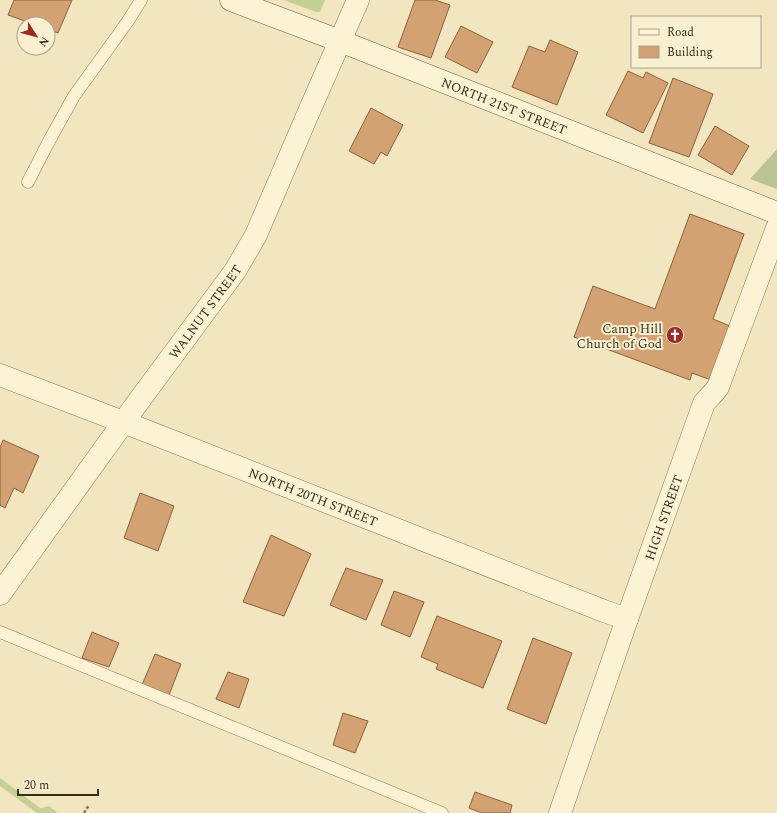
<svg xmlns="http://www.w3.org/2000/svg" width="777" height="813" font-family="Spectral,serif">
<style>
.green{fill:#c5d093}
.cemetery{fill:#bbc493}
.building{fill:#d2a273;stroke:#8d613b}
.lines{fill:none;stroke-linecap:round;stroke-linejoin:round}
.service-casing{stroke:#8c7757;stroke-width:13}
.minor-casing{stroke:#8c7757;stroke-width:23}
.secondary-casing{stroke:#6e583a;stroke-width:23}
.path{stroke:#8c7757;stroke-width:2.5;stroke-dasharray:3 2;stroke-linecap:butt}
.service{stroke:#fbf3d4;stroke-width:12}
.minor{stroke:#fbf3d4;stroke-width:22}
.secondary{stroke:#fbf3d4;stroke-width:22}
.labels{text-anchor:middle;stroke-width:4;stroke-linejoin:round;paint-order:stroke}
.street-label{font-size:13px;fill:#3a2d1c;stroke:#f8f0d1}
.poi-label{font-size:13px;fill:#3a2d1c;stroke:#f8f0d1;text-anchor:end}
</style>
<rect width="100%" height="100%" fill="#f1e6c0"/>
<!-- green -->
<g class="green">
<path d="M 284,0 L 325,0 L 320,12 L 316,12 Z"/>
<path d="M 0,778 L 40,808 L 42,808 L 49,806 L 58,813 L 37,813 L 0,786 Z"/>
</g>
<!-- cemetery -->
<path class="cemetery" d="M 777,149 L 777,189 L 750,179 Z"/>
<!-- building -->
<g class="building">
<path d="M 14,0 L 72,0 L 58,33 L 48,29 L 48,24 L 33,24 L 8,15 Z"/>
<path d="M 415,0 L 435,0 L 450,5 L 431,58 L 398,47 Z"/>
<path d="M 461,26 L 493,42 L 477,73 L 445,57 Z"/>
<path d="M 550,40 L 578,52 L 557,105 L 512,87 L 529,46 L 545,52 Z"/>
<path d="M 628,71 L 643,78 L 646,72 L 668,83 L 643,133 L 606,115 Z"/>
<path d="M 673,78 L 713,94 L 689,157 L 649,143 Z"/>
<path d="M 371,108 L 403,125 L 387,156 L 381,152 L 374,164 L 349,151 Z"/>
<path d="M 715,126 L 749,146 L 732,175 L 698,155 Z"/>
<path d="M 690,214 L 744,234 L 713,319 L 730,326 L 711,380 L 692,373 L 690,380 L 574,337 L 593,286 L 655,309 Z"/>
<path d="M 3,440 L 39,456 L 23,493 L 14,488 L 5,508 L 0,505 L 0,448 Z"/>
<path d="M 140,493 L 174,506 L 158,551 L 124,538 Z"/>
<path d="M 271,535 L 311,554 L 284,616 L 243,602 Z"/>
<path d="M 346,568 L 383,580 L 366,620 L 330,605 Z"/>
<path d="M 394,591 L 424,602 L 410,637 L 381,625 Z"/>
<path d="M 437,616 L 502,641 L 483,688 L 436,669 L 438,664 L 421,657 Z"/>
<path d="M 92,632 L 119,643 L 109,667 L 82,658 Z"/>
<path d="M 533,638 L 572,653 L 546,724 L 507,709 Z"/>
<path d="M 155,654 L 181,664 L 169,695 L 142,685 Z"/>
<path d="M 228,672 L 249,679 L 239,708 L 216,699 Z"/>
<path d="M 343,713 L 368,721 L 355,753 L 333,745 Z"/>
<path d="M 475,792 L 512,805 L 510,813 L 482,813 L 469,808 Z"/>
</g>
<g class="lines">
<defs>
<g id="service">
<path d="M 28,182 L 48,143 L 74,96 L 128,21 L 141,0"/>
<path d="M 0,632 L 442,813"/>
</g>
<g id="minor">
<path id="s1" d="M 0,375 L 149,432 L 604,611 L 627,619"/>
<path id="s2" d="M 0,594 L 138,402 L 235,271 L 256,235 L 307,116 L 358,0"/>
<path id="s3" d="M 560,813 L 627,619 L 704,403 C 709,397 714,393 718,387 L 777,228"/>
</g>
<g id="secondary">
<path id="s4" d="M 231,0 L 340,41 L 777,213"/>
</g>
</defs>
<!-- service casing -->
<use href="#service" class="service-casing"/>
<!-- minor casing -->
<use href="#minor" class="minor-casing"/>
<!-- secondary casing -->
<use href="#secondary" class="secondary-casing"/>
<!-- path -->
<path class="path" d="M 84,813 L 89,805"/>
<!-- service -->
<use href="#service" class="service"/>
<!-- minor -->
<use href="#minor" class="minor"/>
<!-- secondary -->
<use href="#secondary" class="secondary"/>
</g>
<!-- icons -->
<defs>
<symbol id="church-disc" viewBox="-11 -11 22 22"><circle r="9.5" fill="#a02a22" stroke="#f8f0d1"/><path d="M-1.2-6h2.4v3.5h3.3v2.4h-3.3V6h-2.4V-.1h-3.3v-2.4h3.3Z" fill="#fff"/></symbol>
</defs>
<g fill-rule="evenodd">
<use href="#church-disc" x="665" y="325" width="20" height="20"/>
</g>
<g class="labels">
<!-- street labels -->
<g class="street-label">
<text dy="5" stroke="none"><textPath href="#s4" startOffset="293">NORTH 21ST STREET</textPath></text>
<text dy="5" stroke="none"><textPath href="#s2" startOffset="349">WALNUT STREET</textPath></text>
<text dy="5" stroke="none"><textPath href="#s1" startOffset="336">NORTH 20TH STREET</textPath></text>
<text dy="5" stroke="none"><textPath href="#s3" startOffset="313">HIGH STREET</textPath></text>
</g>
<!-- poi labels -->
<g class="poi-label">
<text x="662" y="333">Camp Hill<tspan x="662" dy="15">Church of God</tspan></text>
</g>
</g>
<!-- legend -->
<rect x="631" y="16" width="130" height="52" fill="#f8f0d1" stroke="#aca289"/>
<rect x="639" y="29" width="20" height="6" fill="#fbf3d4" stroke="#aca289"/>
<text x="667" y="36" font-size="12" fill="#3a2d1c">Road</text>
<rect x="639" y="46" width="20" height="12" fill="#d2a273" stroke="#aca289"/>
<text x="667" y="56" font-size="12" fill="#3a2d1c">Building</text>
<!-- north arrow -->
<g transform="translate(36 36) rotate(126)"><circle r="19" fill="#f8f0d1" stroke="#aca289"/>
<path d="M0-3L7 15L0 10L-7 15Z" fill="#a02a22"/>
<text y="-6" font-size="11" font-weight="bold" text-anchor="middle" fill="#3a2d1c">N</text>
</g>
<!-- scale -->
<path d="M18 789v6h80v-6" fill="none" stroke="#3a2d1c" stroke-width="2"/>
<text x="24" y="789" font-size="12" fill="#3a2d1c" stroke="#f8f0d1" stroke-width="3" paint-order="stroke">20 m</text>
</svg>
